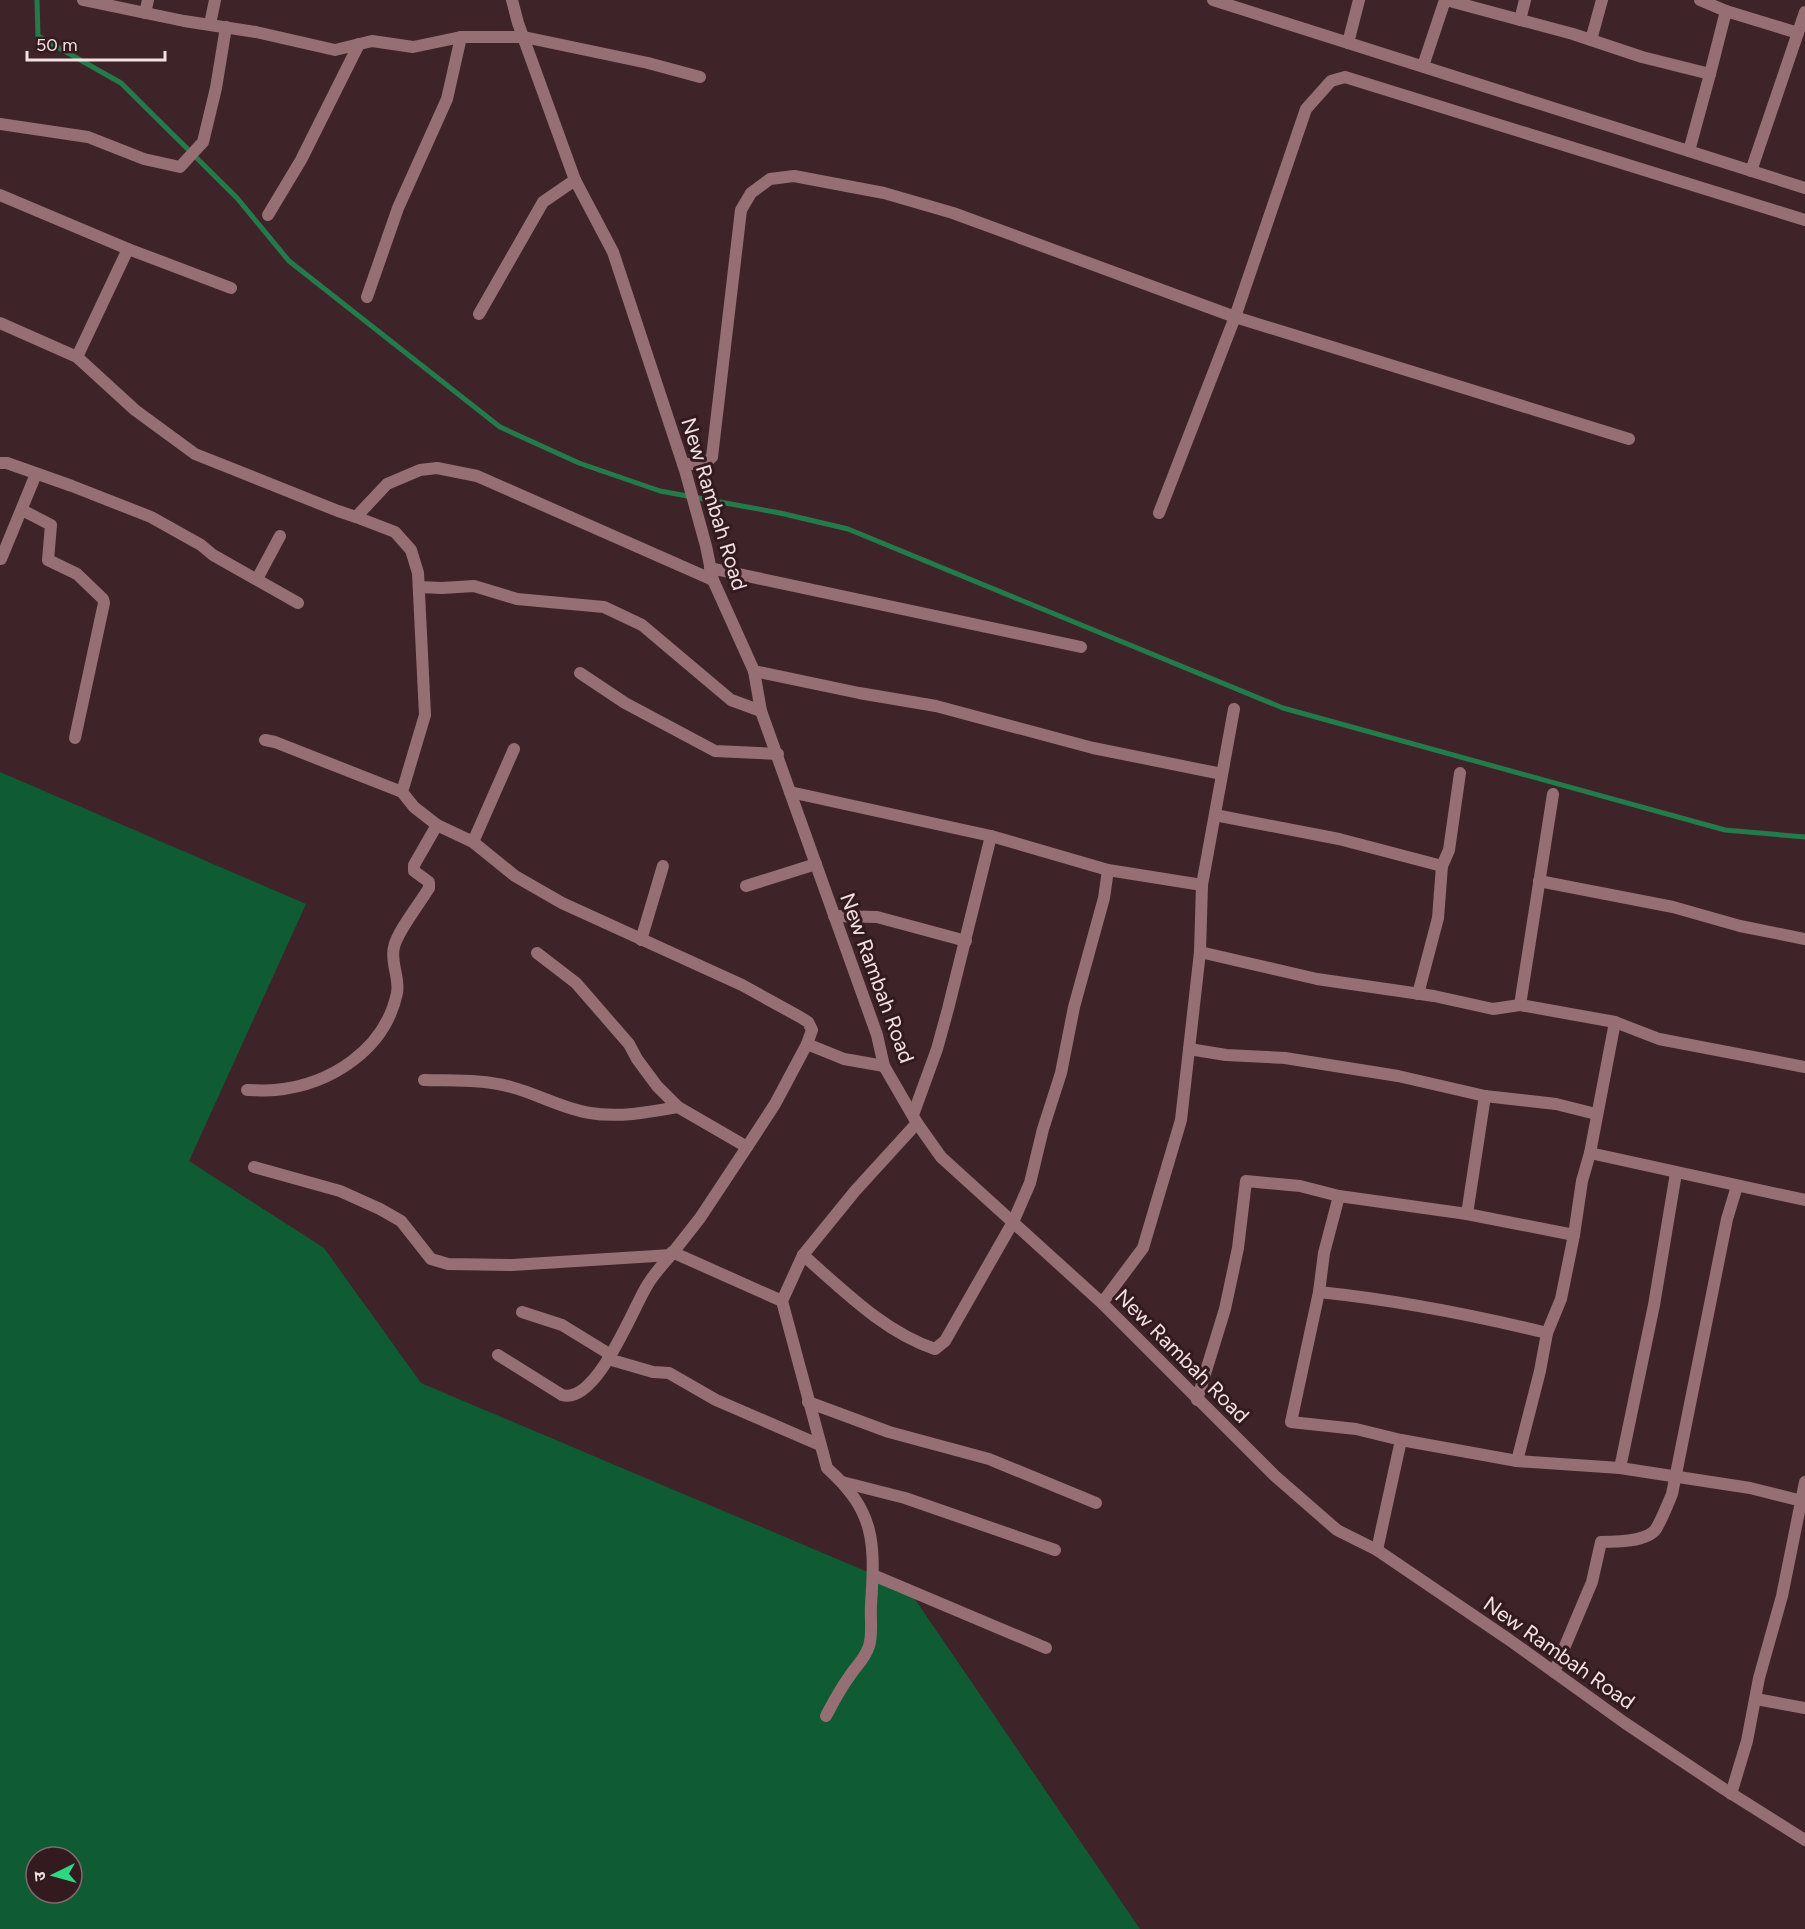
<svg xmlns="http://www.w3.org/2000/svg" width="1805" height="1929" font-family="Figtree,'Noto Sans Devanagari',sans-serif">
<style>
.green{fill:#0e5b34;fill-rule:evenodd}
.lines{fill:none;stroke-linecap:round;stroke-linejoin:round}
.stream{stroke:#237b4c;stroke-width:5}
.minor{stroke:#966f75;stroke-width:12}
.tertiary{stroke:#966f75;stroke-width:12}
.labels{text-anchor:middle;stroke-width:6;stroke-linejoin:round;paint-order:stroke}
.street-label{font-size:21px;fill:#f2e0e2;stroke:#331a1f}
</style>
<rect width="100%" height="100%" fill="#3e2428"/>
<!-- green -->
<path class="green" d="M 0,772 L 306,904 L 189,1161 L 324,1248 L 421,1383 L 908,1589 L 1140,1929 L 0,1929 ZM 36,1857 L 72,1857 L 72,1893 L 36,1893 Z"/>
<g class="lines">
<!-- stream -->
<path class="stream" d="M 37,0 L 38,36 L 121,83 L 237,198 L 289,261 L 500,427 L 579,463 L 660,491 L 780,513 L 848,529 L 1283,708 L 1725,830 L 1805,837"/>
<!-- minor -->
<g class="minor">
<path d="M 83,0 L 184,21 L 256,32 L 335,50 L 372,41 L 413,47 L 461,37"/>
<path d="M 1213,0 L 1805,188"/>
<path d="M 1446,0 L 1573,34 L 1642,57 L 1710,74 L 1689,151"/>
<path d="M 1700,0 L 1726,11"/>
<path d="M 145,13 L 148,0"/>
<path d="M 1520,20 L 1525,0"/>
<path d="M 210,24 L 215,0"/>
<path d="M 1591,40 L 1602,0"/>
<path d="M 1348,43 L 1359,0"/>
<path d="M 1423,66 L 1445,0"/>
<path d="M 1710,74 L 1726,11 L 1798,33"/>
<path d="M 0,124 L 88,137 L 144,159 L 180,167 L 203,142 L 216,88 L 226,27"/>
<path d="M 1751,171 L 1805,12"/>
<path d="M 0,195 L 128,249 L 77,357"/>
<path d="M 268,215 L 301,160 L 359,44"/>
<path d="M 128,249 L 231,288"/>
<path d="M 367,297 L 398,208 L 447,99 L 461,37 L 524,37 L 648,63 L 700,77"/>
<path d="M 479,314 L 543,202 L 575,180"/>
<path d="M 0,323 L 77,357 L 135,410 L 195,454 L 338,511 L 356,517 L 387,484 L 420,470 L 437,468 L 477,476 L 713,580"/>
<path d="M 0,463 L 7,463 L 72,486 L 151,517 L 201,545 L 213,555 L 298,603"/>
<path d="M 683,464 L 704,464 L 712,457 L 741,210 L 751,193 L 770,179 L 794,176 L 884,193 L 953,213 L 1235,317 L 1306,109 L 1331,81 L 1345,77 L 1805,220"/>
<path d="M 22,510 L 51,525 L 48,560 L 77,574 L 103,599 L 104,603 L 75,738"/>
<path d="M 1159,513 L 1235,317 L 1629,439"/>
<path d="M 356,517 L 395,532 L 411,550 L 418,573 L 425,715 L 402,792 L 414,807 L 437,825 L 473,842 L 515,876 L 562,903 L 742,985 L 800,1017 L 808,1022 L 812,1030 L 807,1044"/>
<path d="M 1,559 L 36,474"/>
<path d="M 710,568 L 1081,647"/>
<path d="M 257,579 L 280,536"/>
<path d="M 419,587 L 442,588 L 474,586 L 517,599 L 604,607 L 642,625 L 731,700 L 761,711"/>
<path d="M 754,671 L 859,693 L 936,706 L 1093,748 L 1222,774"/>
<path d="M 580,673 L 625,703 L 715,751 L 778,754"/>
<path d="M 265,740 L 275,742 L 402,792"/>
<path d="M 790,792 L 991,836 L 1108,870 L 1202,885 L 1200,952 L 1181,1120 L 1143,1248 L 1102,1303"/>
<path d="M 1215,815 L 1339,839 L 1442,866"/>
<path d="M 473,842 L 514,749"/>
<path d="M 1539,881 L 1673,907 L 1740,926 L 1805,939"/>
<path d="M 1202,885 L 1234,709"/>
<path d="M 746,886 L 816,864"/>
<path d="M 834,916 L 877,917 L 966,941"/>
<path d="M 641,940 L 663,866"/>
<path d="M 1200,952 L 1317,979 L 1434,996 L 1493,1009 L 1520,1005 L 1615,1022 L 1590,1153 L 1805,1200"/>
<path d="M 537,953 L 576,983 L 629,1044 L 637,1059 L 657,1086 L 678,1107 L 747,1147"/>
<path d="M 1418,994 L 1438,918 L 1442,866 L 1449,850 L 1460,773"/>
<path d="M 1520,1005 L 1553,794"/>
<path d="M 1615,1022 L 1659,1039 L 1805,1067"/>
<path d="M 1189,1049 L 1226,1055 L 1285,1058 L 1398,1076 L 1485,1096 L 1556,1104 L 1596,1114"/>
<path d="M 424,1080 C 453,1081 483,1079 511,1087 C 538,1094 563,1109 590,1113 C 619,1118 650,1112 678,1107"/>
<path d="M 247,1090 C 256,1090 266,1091 275,1090 C 330,1085 385,1050 397,993 C 400,978 390,962 394,947 C 397,932 420,903 429,888 L 429,882 L 414,871 L 414,865 L 437,825"/>
<path d="M 913,1115 L 937,1049 L 948,1009 L 991,836"/>
<path d="M 254,1167 L 340,1191 L 380,1209 L 401,1221 L 431,1259 L 448,1264 L 512,1265 L 671,1255 L 700,1218 L 747,1147 L 775,1104 L 807,1044 L 844,1059 L 884,1066"/>
<path d="M 1339,1196 L 1324,1253 L 1319,1292 L 1291,1422 L 1356,1429 L 1401,1440 L 1517,1461 L 1620,1468 L 1654,1305 L 1676,1173"/>
<path d="M 1467,1214 L 1485,1096"/>
<path d="M 672,1252 L 782,1301"/>
<path d="M 803,1255 C 843,1290 884,1332 935,1349 L 945,1341 L 1013,1222 L 1030,1183 L 1043,1129 L 1061,1073 L 1074,1007 L 1104,898 L 1108,870"/>
<path d="M 1319,1292 C 1396,1300 1473,1315 1547,1333"/>
<path d="M 522,1312 L 562,1325 L 611,1355"/>
<path d="M 498,1355 L 562,1395 C 597,1405 633,1307 648,1284 C 654,1274 663,1264 671,1255"/>
<path d="M 608,1359 L 653,1372 L 669,1373 L 716,1400 L 820,1445"/>
<path d="M 1197,1400 L 1225,1309 L 1238,1248 L 1246,1181 L 1300,1186 L 1339,1196 L 1467,1214 L 1574,1235"/>
<path d="M 808,1402 L 889,1432 L 989,1459 L 1096,1503"/>
<path d="M 1517,1461 L 1540,1371 L 1547,1333 L 1561,1299 L 1574,1235 L 1582,1181 L 1590,1153"/>
<path d="M 1620,1468 L 1750,1488 L 1802,1501"/>
<path d="M 842,1482 L 905,1498 L 1055,1550"/>
<path d="M 1377,1550 L 1401,1440"/>
<path d="M 873,1575 L 1046,1648"/>
<path d="M 1554,1672 L 1592,1582 L 1601,1542 C 1615,1542 1647,1542 1656,1529 C 1662,1519 1667,1506 1672,1494 L 1727,1219 L 1737,1186"/>
<path d="M 1756,1699 L 1805,1708"/>
<path d="M 826,1716 C 833,1703 840,1689 849,1677 C 856,1666 865,1659 869,1646 C 873,1634 870,1618 871,1605 C 875,1543 876,1512 827,1468 L 782,1301 L 803,1255 L 855,1191 L 917,1123"/>
<path d="M 1731,1794 L 1747,1741 L 1759,1678 L 1782,1596 L 1805,1482"/>
</g>
<!-- tertiary -->
<path class="tertiary" d="M 512,0 L 518,23 L 575,180 L 613,252 L 685,470 L 706,546 L 713,580 L 754,671 L 761,711 L 877,1035 L 884,1066 L 917,1123 L 941,1157 L 1102,1303 L 1275,1476 L 1337,1530 L 1377,1550 L 1508,1639 L 1625,1723 L 1724,1789 L 1805,1840"/>
</g>
<g class="labels">
<!-- street labels -->
<g class="street-label">
<text transform="translate(714 504) rotate(73)" y="7">New Rambah Road</text>
<text transform="translate(877 978) rotate(70)" y="7">New Rambah Road</text>
<text transform="translate(1182 1356) rotate(45)" y="7">New Rambah Road</text>
<text transform="translate(1559 1653) rotate(35)" y="7">New Rambah Road</text>
</g>
</g>
<!-- north arrow -->
<g transform="translate(54 1875) rotate(265)"><circle r="28" fill="#331a1f" stroke="#7f696d" stroke-width="1.5"/>
<path d="M0-4.5L10 22L0 15L-10 22Z" fill="#2dd883"/>
<text y="-9" font-size="16" font-weight="bold" text-anchor="middle" fill="#f2e0e2">उ</text>
</g>
<!-- scale -->
<path d="M27 51v9h138v-9" fill="none" stroke="#f2e0e2" stroke-width="3"/>
<text x="36" y="51" font-size="18" fill="#f2e0e2" stroke="#331a1f" stroke-width="4.5" paint-order="stroke">50 m</text>
</svg>
